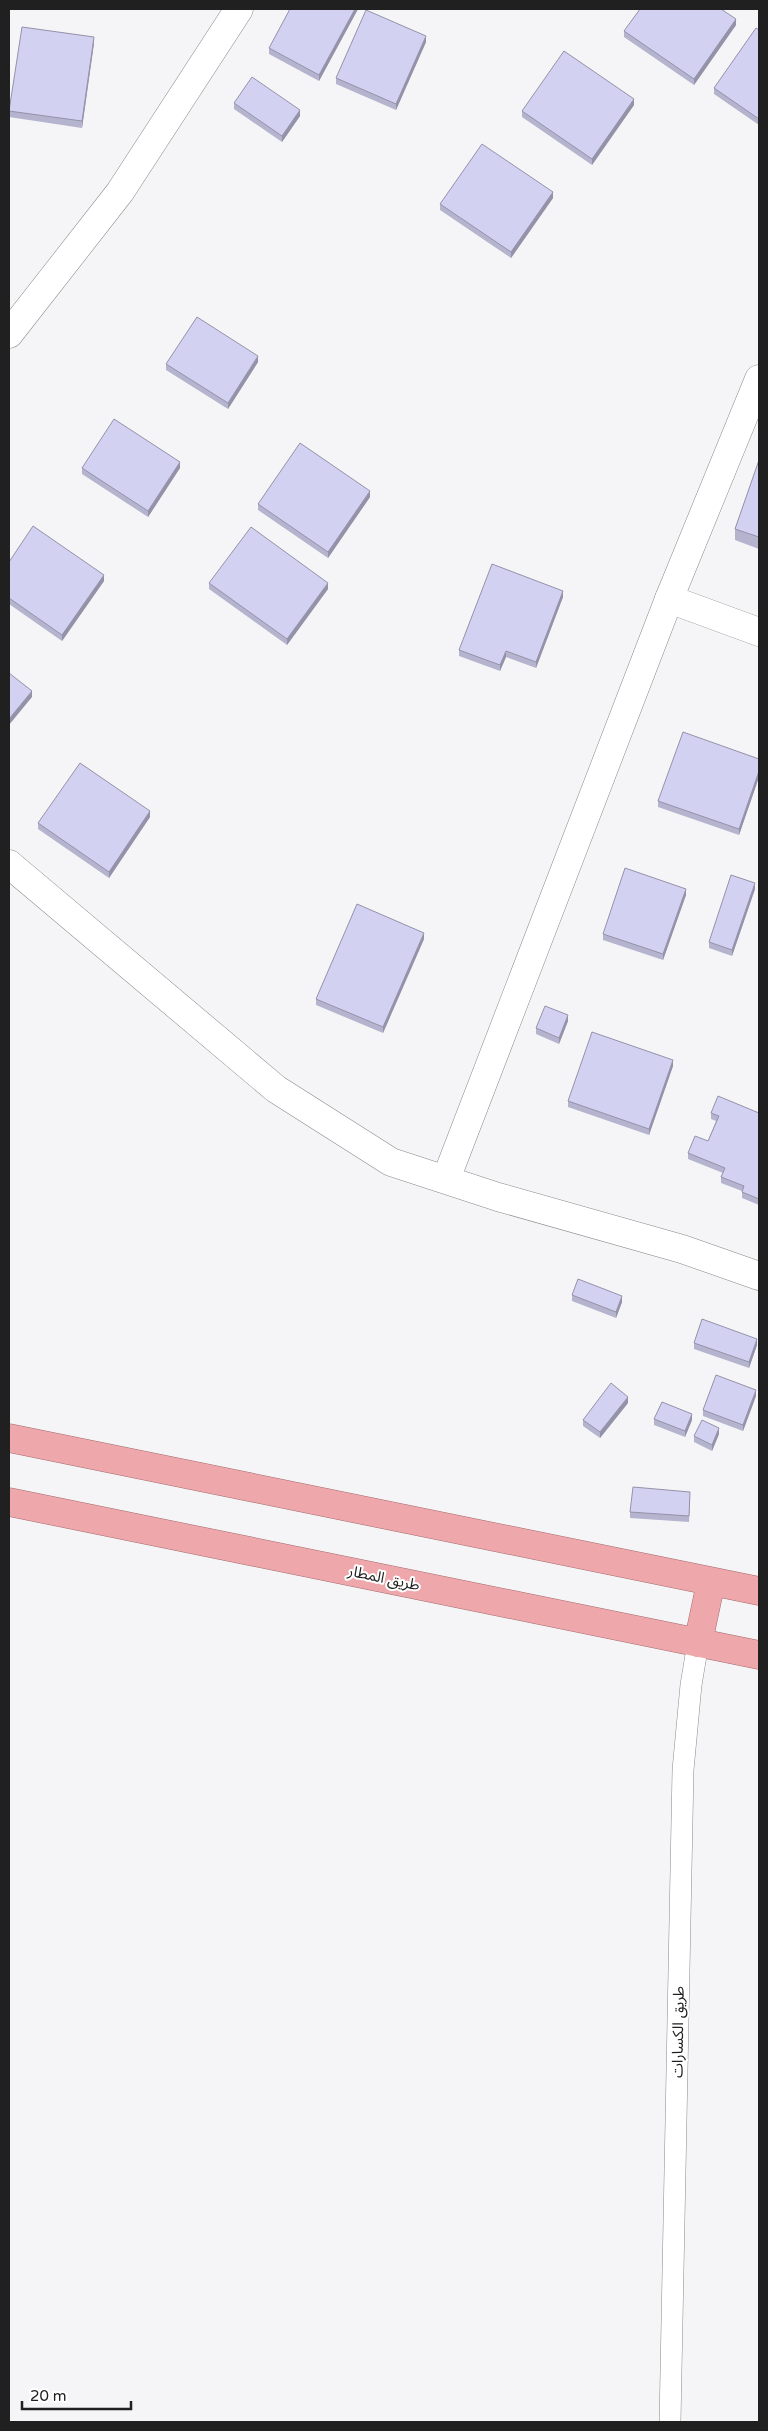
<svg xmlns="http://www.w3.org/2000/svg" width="768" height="2431" font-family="'Varela Round','Noto Sans Arabic',sans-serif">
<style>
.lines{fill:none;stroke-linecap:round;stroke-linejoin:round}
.service-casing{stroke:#8a8a8c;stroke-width:22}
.minor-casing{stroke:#8a8a8c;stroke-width:29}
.trunk-casing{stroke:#a36a6d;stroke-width:29}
.service{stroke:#fff;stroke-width:21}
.minor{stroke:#fff;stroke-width:28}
.trunk{stroke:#eea8ab;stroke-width:28}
.wall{fill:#b5b4cf}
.shaded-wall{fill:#9492a9}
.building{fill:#d3d1f1;stroke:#9492a9}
.labels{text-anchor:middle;stroke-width:4;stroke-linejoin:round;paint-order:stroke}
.street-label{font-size:15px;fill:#202021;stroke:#fff}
</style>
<rect width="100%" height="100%" fill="#f5f5f7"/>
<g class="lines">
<defs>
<path id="service" d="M 670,2422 L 683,1770 L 691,1685 L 698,1643"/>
<g id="minor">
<path d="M 9,334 L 120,192 L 239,9"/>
<path d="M 669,599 L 759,632"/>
<path d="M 9,864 L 276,1089 L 391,1162 L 498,1197 L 682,1249 L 759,1276"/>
<path d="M 446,1179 L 669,599 L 759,379"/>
</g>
<g id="trunk">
<path d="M 9,1438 L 759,1591"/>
<path d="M 9,1502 L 759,1655"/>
<path d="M 698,1643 L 711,1582"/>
</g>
</defs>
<!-- service casing -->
<use href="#service" class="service-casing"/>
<!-- minor casing -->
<use href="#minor" class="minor-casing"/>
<!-- trunk casing -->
<use href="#trunk" class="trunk-casing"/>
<!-- service -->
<use href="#service" class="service"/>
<!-- minor -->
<use href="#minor" class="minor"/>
<!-- trunk -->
<use href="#trunk" class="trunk"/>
</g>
<!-- wall -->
<g class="wall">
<path d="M 358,9 L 319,81 L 269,54 L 269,48 Z"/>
<path d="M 736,25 L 694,85 L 624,37 L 624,31 Z"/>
<path d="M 759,30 L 759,125 L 714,94 L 714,88 Z"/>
<path d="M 426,42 L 396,110 L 336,84 L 336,78 Z"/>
<path d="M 94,43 L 82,128 L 9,117 L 9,111 Z"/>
<path d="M 234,103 L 300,116 L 282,142 L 234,109 Z"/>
<path d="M 634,105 L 592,165 L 522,117 L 522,111 Z"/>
<path d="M 553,198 L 511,258 L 440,210 L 440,204 Z"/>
<path d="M 258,362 L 228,409 L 166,370 L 166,364 Z"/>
<path d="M 759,460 L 759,549 L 735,540 L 735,529 Z"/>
<path d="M 82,468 L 180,468 L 148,517 L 82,474 Z"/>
<path d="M 370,497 L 328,558 L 258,510 L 258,504 Z"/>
<path d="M 9,562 L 104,581 L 62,641 L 9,604 Z"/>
<path d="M 209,583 L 328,589 L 287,645 L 209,589 Z"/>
<path d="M 563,597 L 536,668 L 506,657 L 500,671 L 459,656 L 459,650 Z"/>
<path d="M 759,759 L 759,777 L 739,835 L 658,807 L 658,801 Z"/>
<path d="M 150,817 L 109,878 L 38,829 L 38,823 Z"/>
<path d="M 755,889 L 732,956 L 709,948 L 709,942 Z"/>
<path d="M 686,895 L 663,960 L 603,940 L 603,934 Z"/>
<path d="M 424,939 L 383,1033 L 316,1005 L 316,999 Z"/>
<path d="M 568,1021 L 559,1044 L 536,1034 L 536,1028 Z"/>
<path d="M 673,1066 L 649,1135 L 568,1107 L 568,1101 Z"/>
<path d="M 711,1113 L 759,1113 L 759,1205 L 742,1198 L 742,1191 L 721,1183 L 721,1177 L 723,1173 L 688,1159 L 688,1153 L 708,1141 L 716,1121 L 711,1119 Z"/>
<path d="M 572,1295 L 622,1302 L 616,1318 L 572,1301 Z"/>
<path d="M 694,1343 L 757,1345 L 749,1368 L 694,1349 Z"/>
<path d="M 756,1396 L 743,1431 L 703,1416 L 703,1410 Z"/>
<path d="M 628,1403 L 600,1438 L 583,1426 L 583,1420 Z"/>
<path d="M 654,1419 L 692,1420 L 685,1437 L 654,1425 Z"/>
<path d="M 719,1434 L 712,1451 L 694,1442 L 694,1436 Z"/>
<path d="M 690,1498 L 689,1522 L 630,1518 L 630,1512 Z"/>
</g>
<!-- shaded-wall -->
<g class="shaded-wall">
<path d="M 355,9 L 358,9 L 319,81 L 319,75 Z"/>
<path d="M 736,19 L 736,25 L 694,85 L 694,79 Z"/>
<path d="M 426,36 L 426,42 L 396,110 L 396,104 Z"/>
<path d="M 94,37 L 94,43 L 82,128 L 82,121 Z"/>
<path d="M 634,99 L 634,105 L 592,165 L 592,159 Z"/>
<path d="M 300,110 L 300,116 L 282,142 L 282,136 Z"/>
<path d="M 553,192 L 553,198 L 511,258 L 511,252 Z"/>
<path d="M 258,356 L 258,362 L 228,409 L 228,403 Z"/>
<path d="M 180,462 L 180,468 L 148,517 L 148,511 Z"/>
<path d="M 370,491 L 370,497 L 328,558 L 328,552 Z"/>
<path d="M 104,575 L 104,581 L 62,641 L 62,635 Z"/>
<path d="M 328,583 L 328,589 L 287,645 L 287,639 Z"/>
<path d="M 563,591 L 563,597 L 536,668 L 536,662 Z"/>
<path d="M 506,651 L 506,657 L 500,671 L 500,665 Z"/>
<path d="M 32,691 L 32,697 L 9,725 L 9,719 Z"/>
<path d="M 759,771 L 759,777 L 739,835 L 739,829 Z"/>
<path d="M 150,811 L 150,817 L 109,878 L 109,872 Z"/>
<path d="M 755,883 L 755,889 L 732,956 L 732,950 Z"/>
<path d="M 686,889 L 686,895 L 663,960 L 663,954 Z"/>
<path d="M 424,933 L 424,939 L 383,1033 L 383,1027 Z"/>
<path d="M 568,1015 L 568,1021 L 559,1044 L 559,1038 Z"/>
<path d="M 673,1060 L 673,1066 L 649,1135 L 649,1129 Z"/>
<path d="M 622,1296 L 622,1302 L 616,1318 L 616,1312 Z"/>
<path d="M 757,1339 L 757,1345 L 749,1368 L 749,1362 Z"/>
<path d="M 756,1390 L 756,1396 L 743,1431 L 743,1425 Z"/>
<path d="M 628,1397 L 628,1403 L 600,1438 L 600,1432 Z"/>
<path d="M 692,1414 L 692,1420 L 685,1437 L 685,1431 Z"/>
<path d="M 719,1428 L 719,1434 L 712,1451 L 712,1445 Z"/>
</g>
<!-- building -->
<g class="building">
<path d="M 290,9 L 355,9 L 319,75 L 269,48 Z"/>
<path d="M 640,9 L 721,9 L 736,19 L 694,79 L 624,31 Z"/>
<path d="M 366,10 L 426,36 L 396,104 L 336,78 Z"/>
<path d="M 22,27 L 94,37 L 82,121 L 9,111 Z"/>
<path d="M 756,28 L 759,30 L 759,119 L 714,88 Z"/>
<path d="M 564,51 L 634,99 L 592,159 L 522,111 Z"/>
<path d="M 252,77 L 300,110 L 282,136 L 234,103 Z"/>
<path d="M 482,144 L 553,192 L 511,252 L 440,204 Z"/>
<path d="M 197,317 L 258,356 L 228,403 L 166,364 Z"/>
<path d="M 114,419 L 180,462 L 148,511 L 82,468 Z"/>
<path d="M 300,443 L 370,491 L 328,552 L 258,504 Z"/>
<path d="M 759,460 L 759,537 L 735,529 Z"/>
<path d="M 33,526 L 104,575 L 62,635 L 9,598 L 9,562 Z"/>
<path d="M 251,527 L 328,583 L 287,639 L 209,583 Z"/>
<path d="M 492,564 L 563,591 L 536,662 L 506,651 L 500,665 L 459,650 Z"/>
<path d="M 9,673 L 32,691 L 9,719 Z"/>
<path d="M 683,732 L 759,759 L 759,771 L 739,829 L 658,801 Z"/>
<path d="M 80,763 L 150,811 L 109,872 L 38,823 Z"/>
<path d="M 625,868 L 686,889 L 663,954 L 603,934 Z"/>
<path d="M 731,875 L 755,883 L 732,950 L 709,942 Z"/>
<path d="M 357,904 L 424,933 L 383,1027 L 316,999 Z"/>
<path d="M 545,1006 L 568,1015 L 559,1038 L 536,1028 Z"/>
<path d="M 592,1032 L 673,1060 L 649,1129 L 568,1101 Z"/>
<path d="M 718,1096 L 759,1113 L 759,1199 L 742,1192 L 744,1186 L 721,1177 L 725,1168 L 688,1153 L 695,1136 L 708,1141 L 719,1116 L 711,1113 Z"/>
<path d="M 578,1279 L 622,1296 L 616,1312 L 572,1295 Z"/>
<path d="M 702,1319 L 757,1339 L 749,1362 L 694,1343 Z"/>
<path d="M 716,1375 L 756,1390 L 743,1425 L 703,1410 Z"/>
<path d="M 611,1383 L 628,1397 L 600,1432 L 583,1420 Z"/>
<path d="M 662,1402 L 692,1414 L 685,1431 L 654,1419 Z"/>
<path d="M 702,1420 L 719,1428 L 712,1445 L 694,1436 Z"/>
<path d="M 633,1487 L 690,1492 L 689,1516 L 630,1512 Z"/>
</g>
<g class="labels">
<!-- street labels -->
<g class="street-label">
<text transform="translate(384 1578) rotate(12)" y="5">طريق المطار</text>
<text transform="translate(678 2032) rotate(-89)" y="5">طريق الكسارات</text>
</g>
</g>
<!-- border -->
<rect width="768" height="2431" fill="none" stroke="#202021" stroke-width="20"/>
<!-- scale -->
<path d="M22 2401v8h109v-8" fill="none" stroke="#202021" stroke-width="2.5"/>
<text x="30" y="2401" font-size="15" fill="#202021" stroke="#ffffff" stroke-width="4" paint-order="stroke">20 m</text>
</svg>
